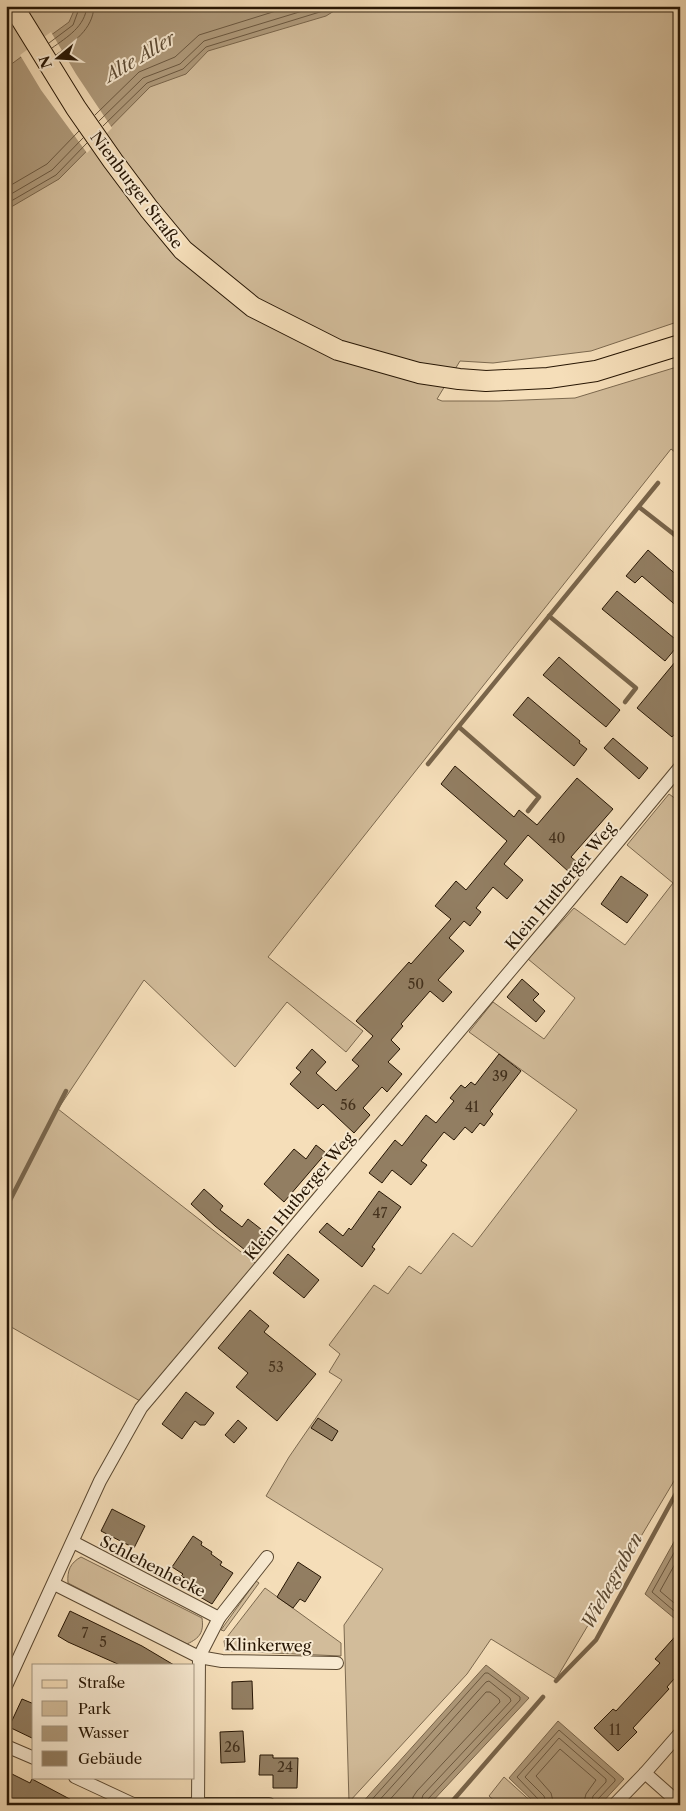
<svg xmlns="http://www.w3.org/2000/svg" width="686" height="1811" font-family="'Libre Caslon Text',serif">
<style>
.green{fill:#d2bc9a;stroke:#7c694f}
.water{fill:#af9a7b;stroke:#79654b}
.pier{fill:#f5deb9}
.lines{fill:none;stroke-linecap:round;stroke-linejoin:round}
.shore{stroke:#6b5840;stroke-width:1}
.stream{stroke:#79654b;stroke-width:4.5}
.building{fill:#927e62;stroke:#271604}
.street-casing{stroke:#5a4831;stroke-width:14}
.primary-casing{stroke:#271604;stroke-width:22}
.street{stroke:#f8ead2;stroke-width:12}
.primary{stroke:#f5deb9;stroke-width:20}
.labels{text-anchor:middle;stroke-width:4;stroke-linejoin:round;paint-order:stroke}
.number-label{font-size:14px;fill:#42301c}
.street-label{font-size:16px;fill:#271604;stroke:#f8ead2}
.water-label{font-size:18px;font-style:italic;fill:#5d4b34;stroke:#f8ead2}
</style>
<rect width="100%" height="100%" fill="#f5deb9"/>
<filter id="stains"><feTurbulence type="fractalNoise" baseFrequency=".004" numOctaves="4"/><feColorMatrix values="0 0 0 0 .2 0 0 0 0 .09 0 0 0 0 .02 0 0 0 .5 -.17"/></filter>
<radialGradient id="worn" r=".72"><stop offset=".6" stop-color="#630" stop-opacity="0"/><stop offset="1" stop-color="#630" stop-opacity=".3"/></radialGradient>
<!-- green -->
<g class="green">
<path d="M 6,6 L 680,6 L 680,321 L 591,351 L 493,363 L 460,361 L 437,399 L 442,401 L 499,401 L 575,398 L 680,366 L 680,456 L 671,449 L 268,957 L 363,1031 L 346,1052 L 287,1002 L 235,1067 L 144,980 L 58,1109 L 259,1266 L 140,1401 L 6,1324 Z"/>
<path d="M 669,794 L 680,802 L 680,1471 L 556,1679 L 491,1639 L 467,1674 L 349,1802 L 344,1625 L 383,1569 L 266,1496 L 289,1457 L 342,1380 L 329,1372 L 340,1354 L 329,1345 L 374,1285 L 388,1294 L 409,1266 L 421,1274 L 453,1233 L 472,1247 L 577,1110 L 469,1032 L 493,1002 L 544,1039 L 575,998 L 528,959 L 574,908 L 625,945 L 673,883 L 627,845 Z"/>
<path d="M 81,1557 L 202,1618 C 204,1632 200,1638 187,1644 L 68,1583 C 67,1571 70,1563 81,1557 Z"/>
<path d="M 256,1581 L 259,1583 L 224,1631 L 221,1630 Z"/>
<path d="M 265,1588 L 341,1643 L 341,1656 L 229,1651 L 225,1647 L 224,1641 Z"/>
<path d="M 504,1777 L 535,1805 L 499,1805 L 489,1796 Z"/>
</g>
<!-- water -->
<g class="water">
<path d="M 76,6 L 342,6 L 326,16 L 208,51 L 186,74 L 150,87 L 59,179 L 6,210 L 6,68 L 69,22 Z"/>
<path d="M 680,1531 L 680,1623 L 645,1594 Z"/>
<path d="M 486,1665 L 529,1698 L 429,1805 L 360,1805 Z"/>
<path d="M 558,1721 L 624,1779 L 600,1805 L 537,1805 L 509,1778 Z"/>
</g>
<!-- pier -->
<path class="pier" d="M 51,32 L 76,74 L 112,128 L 87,153 L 41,90 L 20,55 Z"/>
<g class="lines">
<!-- shore -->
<g class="shore">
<path d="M 49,43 L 73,25 L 80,6"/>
<path d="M 52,48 C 67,37 85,27 87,6"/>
<path d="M 56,55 C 73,42 93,30 94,6"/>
<path d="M 95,115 L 139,72 L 175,57 L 199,35 L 292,6"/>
<path d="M 99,121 L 143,78 L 180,64 L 204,41 L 319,6"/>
<path d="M 103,126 L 147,83 L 183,69 L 206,47 L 323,11 L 332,6"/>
<path d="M 6,188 L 47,164 L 79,131"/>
<path d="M 6,197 L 52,170 L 83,138"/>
<path d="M 6,204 L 56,175 L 87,143"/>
<path d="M 680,1542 L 652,1592 L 680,1616"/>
<path d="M 680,1555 L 660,1591 L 680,1608"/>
<path d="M 367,1805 L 485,1673 L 488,1673 L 520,1697 L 520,1700 L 428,1799 L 426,1805"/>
<path d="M 375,1805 L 486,1682 L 489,1681 L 510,1698 L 511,1701 L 423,1795 L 420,1805"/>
<path d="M 385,1805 L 486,1692 L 490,1692 L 499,1699 L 500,1702 L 417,1791 L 413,1797 L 412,1805"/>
<path d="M 540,1805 L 539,1800 L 517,1777 L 559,1730 L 615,1779 L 615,1781 L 598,1799 L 597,1805"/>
<path d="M 547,1805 L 544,1796 L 525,1777 L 559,1738 L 606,1779 L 606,1782 L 593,1796 L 591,1805"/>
<path d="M 554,1805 L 551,1793 L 536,1776 L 560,1749 L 596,1780 L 586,1794 L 583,1805"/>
</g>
<!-- stream -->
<g class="stream">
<path d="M 639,507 L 680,539"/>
<path d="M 549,616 L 636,688 L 625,702"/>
<path d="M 459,727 L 539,797 L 528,811"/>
<path d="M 428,764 L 658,483"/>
<path d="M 6,1208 L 66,1091"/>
<path d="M 556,1681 L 596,1640 L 680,1486"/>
<path d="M 449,1805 L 543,1697"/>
</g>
</g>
<!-- building -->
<g class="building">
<path d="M 648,550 L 680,578 L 680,609 L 642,576 L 635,583 L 626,576 Z"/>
<path d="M 617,591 L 680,643 L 665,661 L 602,609 Z"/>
<path d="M 680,656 L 680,728 L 672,737 L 637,708 Z"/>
<path d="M 559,657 L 620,710 L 606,727 L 543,675 Z"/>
<path d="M 528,697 L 580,741 L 579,743 L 587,749 L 574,766 L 513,715 Z"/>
<path d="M 613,738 L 648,768 L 639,779 L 604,748 Z"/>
<path d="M 455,766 L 514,817 L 519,810 L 537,825 L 577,778 L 613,809 L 571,857 L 578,863 L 569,872 L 528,835 L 504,864 L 523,880 L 507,899 L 493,887 L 476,908 L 481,912 L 470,926 L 464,921 L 449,938 L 464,951 L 438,980 L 452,992 L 443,1002 L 430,991 L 401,1024 L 403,1026 L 391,1040 L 400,1049 L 388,1062 L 402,1074 L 387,1092 L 382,1087 L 363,1108 L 370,1115 L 354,1133 L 323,1104 L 318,1109 L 290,1084 L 301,1072 L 296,1068 L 312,1049 L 326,1062 L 316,1073 L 336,1091 L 359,1066 L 352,1060 L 373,1036 L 356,1021 L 409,962 L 411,964 L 451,919 L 435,906 L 456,881 L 466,890 L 507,841 L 441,784 Z"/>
<path d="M 621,876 L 648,895 L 627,923 L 601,904 Z"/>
<path d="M 522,979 L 539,994 L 533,1000 L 545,1011 L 536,1022 L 507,997 Z"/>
<path d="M 499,1054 L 521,1071 L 490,1111 L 493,1114 L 484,1126 L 480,1123 L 472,1133 L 465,1127 L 454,1140 L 444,1132 L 421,1161 L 427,1165 L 411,1185 L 392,1170 L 382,1183 L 369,1173 L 395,1140 L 402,1146 L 426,1115 L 436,1123 L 454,1101 L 450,1098 L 461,1085 L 465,1088 L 471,1082 L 475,1085 Z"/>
<path d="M 316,1145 L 326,1153 L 284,1202 L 264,1184 L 294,1149 L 306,1159 Z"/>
<path d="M 204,1189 L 223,1206 L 220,1210 L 242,1227 L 248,1219 L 266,1233 L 250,1254 L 215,1226 L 191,1204 Z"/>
<path d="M 379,1191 L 401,1207 L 372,1247 L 375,1249 L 362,1267 L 319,1232 L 327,1223 L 343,1236 L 349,1228 L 351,1230 Z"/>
<path d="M 288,1254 L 319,1280 L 304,1298 L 273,1273 Z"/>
<path d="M 250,1310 L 269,1326 L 264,1332 L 316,1374 L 277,1421 L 236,1387 L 248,1373 L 218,1348 Z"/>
<path d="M 186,1392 L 214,1413 L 205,1425 L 200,1425 L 195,1421 L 182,1439 L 162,1424 Z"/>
<path d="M 318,1418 L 338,1431 L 332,1441 L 311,1428 Z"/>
<path d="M 238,1420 L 247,1428 L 234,1443 L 225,1435 Z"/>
<path d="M 112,1509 L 145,1526 L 134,1548 L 101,1531 Z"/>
<path d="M 193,1536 L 202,1542 L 201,1545 L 212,1552 L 211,1554 L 222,1562 L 220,1565 L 233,1573 L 212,1604 L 200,1597 L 203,1593 L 191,1586 L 193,1583 L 181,1576 L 183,1574 L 172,1567 Z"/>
<path d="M 298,1562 L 321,1577 L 305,1602 L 300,1599 L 293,1608 L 277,1597 Z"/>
<path d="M 70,1611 L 142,1646 L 174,1665 L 120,1665 L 68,1642 L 58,1636 Z"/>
<path d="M 680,1631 L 680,1672 L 667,1687 L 669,1689 L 633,1728 L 637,1732 L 618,1751 L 594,1728 L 613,1709 L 616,1711 L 660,1663 L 655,1659 Z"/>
<path d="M 252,1681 L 253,1709 L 232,1709 L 232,1682 Z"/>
<path d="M 22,1699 L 34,1704 L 34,1739 L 9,1727 Z"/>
<path d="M 243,1731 L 245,1762 L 221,1763 L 220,1732 Z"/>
<path d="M 260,1755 L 273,1755 L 273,1758 L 298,1758 L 297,1788 L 273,1788 L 273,1775 L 259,1775 Z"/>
<path d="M 6,1771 L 30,1783 L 32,1779 L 81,1805 L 6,1805 Z"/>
</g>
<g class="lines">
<defs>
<g id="street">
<path d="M 73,1542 L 219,1618"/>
<path d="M 54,1584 L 199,1657 L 222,1661 L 337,1663"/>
<path d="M 6,1686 L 100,1481 L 141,1408 L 559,913 L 680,767"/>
<path d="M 6,1746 L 34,1758"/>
<path d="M 645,1773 L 680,1804"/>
<path d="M 75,1777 L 133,1804 L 269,1804"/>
<path d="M 198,1805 L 199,1657 L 219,1618 L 267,1557"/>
<path d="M 614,1805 L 645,1773 L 680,1733"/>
</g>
<path id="primary" d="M 13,6 L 76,108 L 113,161 L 149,209 L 183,250 L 253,307 L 338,350 L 419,373 L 459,379 L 486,381 L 548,378 L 596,371 L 680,345"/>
</defs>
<!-- street casing -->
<use href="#street" class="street-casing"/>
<!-- primary casing -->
<use href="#primary" class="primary-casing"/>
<!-- street -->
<use href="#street" class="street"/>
<!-- primary -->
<use href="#primary" class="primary"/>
</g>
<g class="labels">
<!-- number labels -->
<g class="number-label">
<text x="557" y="843">40</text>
<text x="416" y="989">50</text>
<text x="500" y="1081">39</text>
<text x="348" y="1110">56</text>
<text x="472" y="1112">41</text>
<text x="380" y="1218">47</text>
<text x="276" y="1372">53</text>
<text x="85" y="1638">7</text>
<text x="103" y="1647">5</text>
<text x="615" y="1735">11</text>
<text x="232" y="1752">26</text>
<text x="285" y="1772">24</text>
</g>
<!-- street labels -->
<g class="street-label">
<text transform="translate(137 190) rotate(53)" y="6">Nienburger Straße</text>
<text transform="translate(560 886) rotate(-50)" y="6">Klein Hutberger Weg</text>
<text transform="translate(299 1196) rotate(-50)" y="6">Klein Hutberger Weg</text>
<text transform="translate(153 1566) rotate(27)" y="6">Schlehenhecke</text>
<text transform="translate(268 1645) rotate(1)" y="6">Klinkerweg</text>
</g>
<!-- water labels -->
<g class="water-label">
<text transform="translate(140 57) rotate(-31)" y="6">Alte Aller</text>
<text transform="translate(612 1581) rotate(-61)" y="6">Wiehegraben</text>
</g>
</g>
<!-- margin -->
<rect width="686" height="1811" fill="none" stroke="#f5deb9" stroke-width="25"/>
<rect x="8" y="8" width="671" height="1796" fill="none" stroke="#271604" stroke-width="2.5"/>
<rect x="12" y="12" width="661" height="1786" fill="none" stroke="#271604"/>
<!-- legend -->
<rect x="32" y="1664" width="162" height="115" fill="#f8ead2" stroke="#a49580"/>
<rect x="42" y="1680" width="25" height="8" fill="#f5deb9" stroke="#a49580"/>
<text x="78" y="1688" font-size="15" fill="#271604">Straße</text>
<rect x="42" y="1701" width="25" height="15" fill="#d2bc9a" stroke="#a49580"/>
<text x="78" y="1714" font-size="15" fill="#271604">Park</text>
<rect x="42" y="1726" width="25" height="15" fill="#af9a7b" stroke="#a49580"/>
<text x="78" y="1738" font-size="15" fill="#271604">Wasser</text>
<rect x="42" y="1751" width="25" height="15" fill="#927e62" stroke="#a49580"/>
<text x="78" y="1764" font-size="15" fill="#271604">Gebäude</text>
<!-- north arrow -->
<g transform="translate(58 58) rotate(252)" stroke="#f8ead2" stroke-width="4" paint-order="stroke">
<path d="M0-4L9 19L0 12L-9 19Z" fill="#271604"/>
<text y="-8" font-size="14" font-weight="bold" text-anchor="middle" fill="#271604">N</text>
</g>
<rect width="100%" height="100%" filter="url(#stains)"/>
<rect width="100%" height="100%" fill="url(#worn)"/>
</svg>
